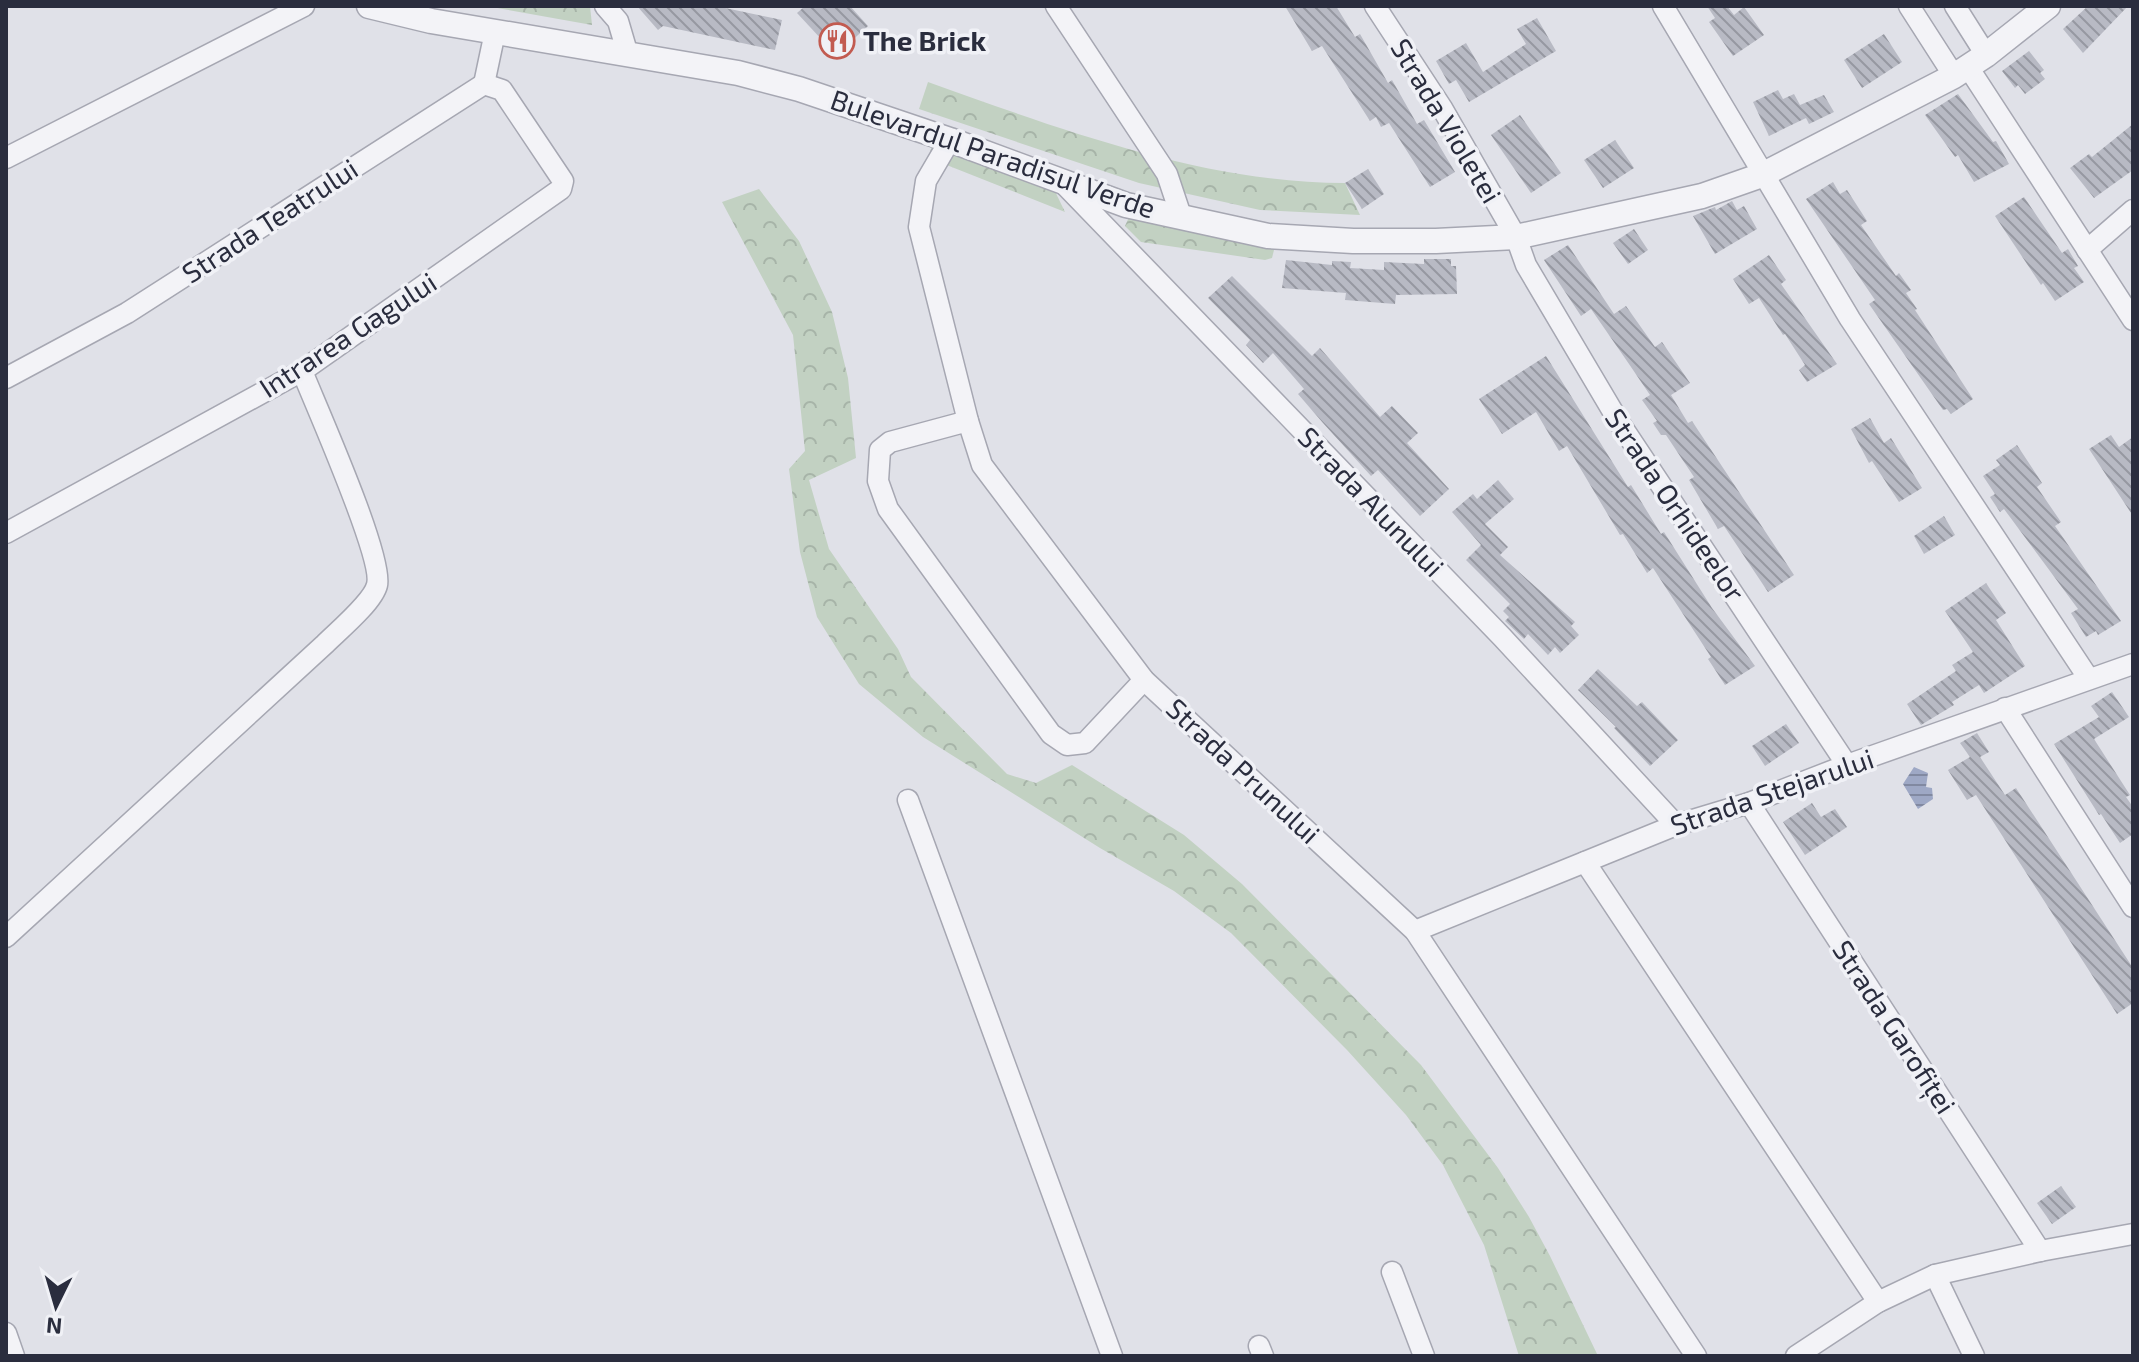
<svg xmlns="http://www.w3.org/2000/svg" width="2139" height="1362" font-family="'Exo 2',sans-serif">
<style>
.forest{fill:url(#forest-crowns)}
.water{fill:url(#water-rules)}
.building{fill:url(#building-back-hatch)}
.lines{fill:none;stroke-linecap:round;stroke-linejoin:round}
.minor-casing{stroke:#a6a7b2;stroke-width:23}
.tertiary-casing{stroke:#a6a7b2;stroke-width:27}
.minor{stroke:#f3f3f7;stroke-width:20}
.tertiary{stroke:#f3f3f7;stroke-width:24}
.labels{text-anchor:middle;stroke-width:7;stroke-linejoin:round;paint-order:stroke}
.poi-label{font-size:28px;font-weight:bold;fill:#2a2d3e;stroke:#f0f1f6;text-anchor:start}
.street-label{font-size:28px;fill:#2a2d3e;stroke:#f0f1f6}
</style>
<defs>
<pattern id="forest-crowns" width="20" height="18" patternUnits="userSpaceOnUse" patternTransform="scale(2)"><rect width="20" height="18" fill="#c2d1c2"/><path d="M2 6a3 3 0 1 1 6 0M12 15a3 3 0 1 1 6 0" fill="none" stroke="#a7b4a8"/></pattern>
<pattern id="water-rules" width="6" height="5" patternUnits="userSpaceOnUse" patternTransform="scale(2)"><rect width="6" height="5" fill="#9ea8c5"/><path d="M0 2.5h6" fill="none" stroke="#8189a1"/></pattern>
<pattern id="building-back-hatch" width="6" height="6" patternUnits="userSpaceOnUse" patternTransform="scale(2)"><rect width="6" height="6" fill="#b8bac4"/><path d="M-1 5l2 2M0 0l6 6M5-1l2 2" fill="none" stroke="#9698a1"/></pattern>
</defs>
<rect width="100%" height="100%" fill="#e0e1e8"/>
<!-- forest -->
<g class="forest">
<path d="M 486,6 L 590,6 L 592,25 Z"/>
<path d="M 928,82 C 1060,129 1204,183 1345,183 L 1360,215 L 1260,210 L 1139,183 L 919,109 Z"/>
<path d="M 934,134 L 1051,183 L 1065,212 L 929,158 Z"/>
<path d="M 759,189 L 799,241 L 832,312 L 848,378 L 856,458 L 809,480 L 829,549 L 898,649 L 911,677 L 1007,774 L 1036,783 L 1072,765 L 1184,835 L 1242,884 L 1421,1065 L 1498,1168 L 1529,1217 L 1550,1256 L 1598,1356 L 1519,1356 L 1484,1245 L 1443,1165 L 1406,1115 L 1347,1050 L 1231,933 L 1174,891 L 1100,848 L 923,737 L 859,684 L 817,617 L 800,552 L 789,469 L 805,451 L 793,335 L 722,202 Z"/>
<path d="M 1131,213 L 1275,246 L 1272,258 L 1265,260 L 1141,242 L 1125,226 Z"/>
</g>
<!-- water -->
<path class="water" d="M 1914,767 L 1928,773 L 1926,787 L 1932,788 L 1933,799 L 1918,809 L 1903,784 Z"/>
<!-- building -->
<g class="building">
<path d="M 637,6 L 716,6 L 782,20 L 775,50 L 663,26 L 658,30 Z"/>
<path d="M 805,6 L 850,6 L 868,26 L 836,55 L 797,13 Z"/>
<path d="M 1285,6 L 1336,6 L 1355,37 L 1360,34 L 1388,83 L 1392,80 L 1417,124 L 1424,120 L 1455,172 L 1430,187 L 1389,123 L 1381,127 L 1376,117 L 1370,121 L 1322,46 L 1312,51 Z"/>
<path d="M 1707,6 L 1727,6 L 1734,15 L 1744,7 L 1764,35 L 1733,56 L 1709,22 L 1715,18 Z"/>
<path d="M 2088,6 L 2128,6 L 2083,53 L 2063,29 Z"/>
<path d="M 1537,18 L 1556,51 L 1469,102 L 1456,80 L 1449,84 L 1436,61 L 1466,43 L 1483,72 L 1526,44 L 1517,29 Z"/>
<path d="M 1884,34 L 1902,62 L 1862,88 L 1844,60 Z"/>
<path d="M 2029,51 L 2044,70 L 2040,73 L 2045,79 L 2025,94 L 2018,85 L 2015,88 L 2002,71 Z"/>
<path d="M 1778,90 L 1783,99 L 1794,94 L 1800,105 L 1824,95 L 1834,112 L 1809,124 L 1801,108 L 1806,118 L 1769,136 L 1753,102 Z"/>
<path d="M 1958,94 L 1993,142 L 1996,141 L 2009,164 L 1974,182 L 1958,155 L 1955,157 L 1925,115 Z"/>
<path d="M 1520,115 L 1561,173 L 1531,193 L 1491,135 Z"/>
<path d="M 2133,124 L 2133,170 L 2094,198 L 2070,168 L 2089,154 L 2092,157 Z"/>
<path d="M 1615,140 L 1634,168 L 1603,188 L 1584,160 Z"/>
<path d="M 1368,169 L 1384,194 L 1362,209 L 1345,183 Z"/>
<path d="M 1833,182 L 1840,194 L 1847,190 L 1867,221 L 1861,225 L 1896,276 L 1899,273 L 1911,290 L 1906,293 L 1917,309 L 1915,310 L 1973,399 L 1951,414 L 1947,409 L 1943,410 L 1869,304 L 1875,300 L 1806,199 Z"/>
<path d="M 2024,197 L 2062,253 L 2068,249 L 2078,266 L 2074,268 L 2084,282 L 2055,301 L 2043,283 L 2041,285 L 1995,216 Z"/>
<path d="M 1732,201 L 1737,210 L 1744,206 L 1757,229 L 1715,254 L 1693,216 L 1715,207 L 1716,210 Z"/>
<path d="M 1634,229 L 1648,250 L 1628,264 L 1613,243 Z"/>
<path d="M 1568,245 L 1614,314 L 1626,306 L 1655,347 L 1662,342 L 1690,383 L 1671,395 L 1688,423 L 1692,421 L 1794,575 L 1768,592 L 1724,526 L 1718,529 L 1689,480 L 1694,477 L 1666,435 L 1661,435 L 1653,423 L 1657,421 L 1642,400 L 1650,395 L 1629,364 L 1591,309 L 1581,316 L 1544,260 Z"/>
<path d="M 1769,255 L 1786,280 L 1781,284 L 1837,364 L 1807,382 L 1799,370 L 1805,365 L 1785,334 L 1783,335 L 1759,298 L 1749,304 L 1733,279 Z"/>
<path d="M 1424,259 L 1451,259 L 1451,266 L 1456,266 L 1457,294 L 1396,295 L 1395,304 L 1345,300 L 1346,293 L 1282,288 L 1286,260 L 1332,265 L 1332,261 L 1351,262 L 1350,268 L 1384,270 L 1384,262 L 1424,264 Z"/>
<path d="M 1232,276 L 1312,356 L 1320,348 L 1380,417 L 1392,406 L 1418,433 L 1407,443 L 1449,489 L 1420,516 L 1378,470 L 1371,476 L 1323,423 L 1298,394 L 1304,389 L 1273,353 L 1263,363 L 1246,345 L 1250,340 L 1208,298 Z"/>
<path d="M 1546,356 L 1628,487 L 1631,485 L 1661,534 L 1664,532 L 1712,608 L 1755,666 L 1725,685 L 1708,659 L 1711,657 L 1653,568 L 1647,573 L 1623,534 L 1620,535 L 1567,446 L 1559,451 L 1536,412 L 1502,434 L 1479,399 Z"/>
<path d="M 1870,418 L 1884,443 L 1891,438 L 1922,488 L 1899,502 L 1872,461 L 1869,463 L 1851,429 Z"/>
<path d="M 2111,435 L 2119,447 L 2133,437 L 2133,516 L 2089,449 Z"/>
<path d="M 2017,445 L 2042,483 L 2037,487 L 2061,522 L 2055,526 L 2121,621 L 2098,635 L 2096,631 L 2086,637 L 2071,613 L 2078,609 L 2004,509 L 2000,512 L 1990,497 L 1995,494 L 1983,476 L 2000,465 L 1996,460 Z"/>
<path d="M 1498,480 L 1514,499 L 1485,524 L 1508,547 L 1500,555 L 1575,622 L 1571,626 L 1579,635 L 1560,653 L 1555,647 L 1548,655 L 1528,634 L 1524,639 L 1505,621 L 1509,617 L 1503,611 L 1510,604 L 1466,560 L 1481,545 L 1452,512 L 1473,494 L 1477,499 Z"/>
<path d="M 1944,516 L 1955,535 L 1924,554 L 1914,536 Z"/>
<path d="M 1986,583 L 2006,613 L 1996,620 L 2025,666 L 1984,693 L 1979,685 L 1952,702 L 1954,705 L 1921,725 L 1907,704 L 1956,671 L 1952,665 L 1973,652 L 1945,611 Z"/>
<path d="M 1598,669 L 1637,706 L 1642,702 L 1678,740 L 1650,766 L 1614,728 L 1616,727 L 1578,690 Z"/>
<path d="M 2112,692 L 2129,717 L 2094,739 L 2130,795 L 2126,797 L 2133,807 L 2133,834 L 2120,843 L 2101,814 L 2099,815 L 2054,744 L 2099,717 L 2091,706 Z"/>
<path d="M 1786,724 L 1799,743 L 1765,766 L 1752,746 Z"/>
<path d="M 1977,733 L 1989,752 L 1980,757 L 2005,795 L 2016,788 L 2133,968 L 2133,1003 L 2117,1014 L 1976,795 L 1967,800 L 1948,770 L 1970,757 L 1960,743 Z"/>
<path d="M 1812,803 L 1821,817 L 1835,809 L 1847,827 L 1805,855 L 1783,822 Z"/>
<path d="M 2061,1186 L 2076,1207 L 2052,1224 L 2037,1203 Z"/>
</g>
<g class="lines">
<defs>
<g id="minor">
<path d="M 605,6 L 618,21 L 628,55"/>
<path d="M 1056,6 L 1167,174 L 1181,216"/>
<path d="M 1375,6 L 1442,108 L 1516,237 L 1526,265 L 1619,422 L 1847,765"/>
<path d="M 1663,6 L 1850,319 L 2089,679"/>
<path d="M 1909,6 L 1954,76"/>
<path d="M 1955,6 L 1986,55"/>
<path d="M 1968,67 L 2133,320"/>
<path d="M 484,84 L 495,32"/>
<path d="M 950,140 L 926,181 L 919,227 L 968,421 L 982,465 L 1144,680 L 1415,931 L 1696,1356"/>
<path d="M 6,158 L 304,6"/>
<path d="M 1064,184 L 1502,637 L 1676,825"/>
<path d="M 2087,250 L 2133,210"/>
<path d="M 6,378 L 127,313 L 484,84"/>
<path d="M 968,421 L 890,442 L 880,450 L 878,481 L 888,509 L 1051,734 L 1067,745 L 1085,743 L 1144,680"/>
<path d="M 6,533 L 302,371 L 561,189 L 563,181 L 502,90 L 484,84"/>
<path d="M 2005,708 L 2133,907"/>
<path d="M 908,800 L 1112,1356"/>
<path d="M 1749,803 L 2040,1251"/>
<path d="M 1585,862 L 1878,1302"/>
<path d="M 1415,931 L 1676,825 L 1749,803 L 1847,765 L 2133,664"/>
<path d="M 6,937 L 325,644 C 338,631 373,602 377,585 C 384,558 316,406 302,371"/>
<path d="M 1392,1272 L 1424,1356"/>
<path d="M 1935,1275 L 1974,1356"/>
<path d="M 6,1333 L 14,1356"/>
<path d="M 1259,1346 L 1263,1356"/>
<path d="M 1796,1356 L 1878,1302 L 1935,1275 L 2040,1251 L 2133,1234"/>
</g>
<path id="tertiary" d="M 369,6 L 431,21 L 738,73 L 799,89 L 950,140 L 1126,205 L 1268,236 L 1353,241 L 1436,241 L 1516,237 L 1702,196 L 1762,175 L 1954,76 L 1986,55 L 2048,6"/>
</defs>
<!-- minor casing -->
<use href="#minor" class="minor-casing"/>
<!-- tertiary casing -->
<use href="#tertiary" class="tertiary-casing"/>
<!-- minor -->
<use href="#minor" class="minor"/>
<!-- tertiary -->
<use href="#tertiary" class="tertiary"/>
</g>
<!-- icons -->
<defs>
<symbol id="restaurant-ring" viewBox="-11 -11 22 22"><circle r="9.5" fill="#f0f1f6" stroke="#c25b50" stroke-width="1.5"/><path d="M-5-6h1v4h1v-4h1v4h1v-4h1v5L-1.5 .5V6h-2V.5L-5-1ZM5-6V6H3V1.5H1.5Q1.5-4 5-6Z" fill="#c25b50"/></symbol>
</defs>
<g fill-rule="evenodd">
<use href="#restaurant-ring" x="817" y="21" width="40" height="40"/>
</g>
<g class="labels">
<!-- poi labels -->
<g class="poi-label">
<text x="863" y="51">The Brick</text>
</g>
<!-- street labels -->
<g class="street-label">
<text transform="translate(1446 121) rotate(59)" y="10">Strada Violetei</text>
<text transform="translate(993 154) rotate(19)" y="10">Bulevardul Paradisul Verde</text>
<text transform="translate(270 221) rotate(-33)" y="10">Strada Teatrului</text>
<text transform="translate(348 335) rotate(-33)" y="10">Intrarea Gagului</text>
<text transform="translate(1371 502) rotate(46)" y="10">Strada Alunului</text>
<text transform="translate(1675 505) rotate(56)" y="10">Strada Orhideelor</text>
<text transform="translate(1243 771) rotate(43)" y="10">Strada Prunului</text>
<text transform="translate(1772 792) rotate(-19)" y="10">Strada Stejarului</text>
<text transform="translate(1894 1027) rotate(57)" y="10">Strada Garofiței</text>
</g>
</g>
<!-- border -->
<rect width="2139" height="1362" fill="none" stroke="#2a2d3e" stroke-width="16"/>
<!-- north arrow -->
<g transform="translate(56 1306) rotate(185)" stroke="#f0f1f6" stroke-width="6" paint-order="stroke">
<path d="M0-6L14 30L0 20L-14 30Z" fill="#2a2d3e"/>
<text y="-12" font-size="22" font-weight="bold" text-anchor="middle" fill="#2a2d3e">N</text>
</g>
</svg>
